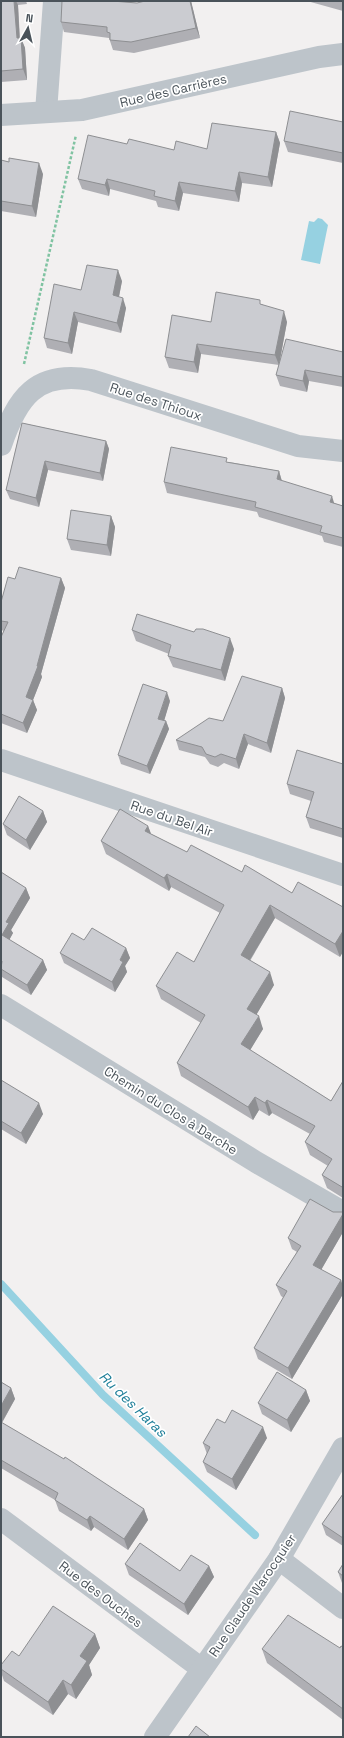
<svg xmlns="http://www.w3.org/2000/svg" width="344" height="1738" font-family="'Space Grotesk',sans-serif">
<style>
.water{fill:#96d1e1}
.lines{fill:none;stroke-linecap:round;stroke-linejoin:round}
.stream{stroke:#96d1e1;stroke-width:8}
.path{stroke:#80c3a2;stroke-width:2.5;stroke-dasharray:3 2;stroke-linecap:butt}
.minor{stroke:#bdc4ca;stroke-width:22}
.wall{fill:#afafb4}
.shaded-wall{fill:#8e8f92}
.building{fill:#cbccd1;stroke:#8e8f92}
.labels{text-anchor:middle;stroke-width:3.5;stroke-linejoin:round;paint-order:stroke}
.street-label{font-size:13px;fill:#4a535a;stroke:#fff}
.water-label{font-size:14px;font-style:italic;fill:#1f7f99;stroke:#fff}
</style>
<rect width="100%" height="100%" fill="#f2f0f0"/>
<!-- water -->
<path class="water" d="M 318,218 L 322,219 L 328,225 L 320,264 L 301,260 L 309,221 L 314,222 Z"/>
<g class="lines">
<!-- stream -->
<path class="stream" d="M 1,1284 L 103,1395 L 255,1535"/>
<!-- path -->
<path class="path" d="M 24,364 L 76,135"/>
<!-- minor -->
<g class="minor">
<path d="M 46,112 L 54,1"/>
<path d="M 1,115 L 82,110 L 319,57 L 343,54"/>
<path d="M 1,445 C 17,398 36,370 91,380 L 298,446 L 343,451"/>
<path d="M 1,760 L 343,875"/>
<path d="M 1,1005 L 256,1162 L 343,1212"/>
<path d="M 1,1519 L 202,1669"/>
<path d="M 279,1559 L 343,1608"/>
<path d="M 155,1737 L 279,1559 L 343,1448"/>
</g>
</g>
<!-- wall -->
<g class="wall">
<path d="M 1,1 L 26,1 L 27,4 L 18,5 L 20,38 L 21,38 L 25,48 L 27,80 L 1,82 Z"/>
<path d="M 117,1 L 137,3 L 191,1 L 200,38 L 134,53 L 113,50 L 109,38 L 64,32 L 61,22 Z"/>
<path d="M 307,1 L 343,1 L 343,11 Z"/>
<path d="M 343,122 L 343,163 L 288,152 L 284,141 Z"/>
<path d="M 276,132 L 280,143 L 272,187 L 242,183 L 239,202 L 183,193 L 179,211 L 158,207 L 156,201 L 110,189 L 109,196 L 82,189 L 78,179 L 127,144 L 174,150 L 207,149 Z"/>
<path d="M 1,160 L 43,174 L 36,217 L 1,211 Z"/>
<path d="M 122,281 L 119,297 L 126,308 L 121,333 L 78,322 L 72,354 L 47,348 L 44,338 L 81,290 Z"/>
<path d="M 262,304 L 287,322 L 280,359 L 343,352 L 343,387 L 309,381 L 307,392 L 280,386 L 276,375 L 279,365 L 201,354 L 198,373 L 169,368 L 165,357 L 211,322 Z"/>
<path d="M 22,423 L 106,441 L 109,449 L 103,481 L 48,470 L 39,507 L 10,499 L 6,490 Z"/>
<path d="M 229,462 L 279,471 L 282,481 L 334,503 L 343,506 L 343,547 L 324,542 L 322,536 L 259,517 L 257,512 L 167,493 L 164,482 Z"/>
<path d="M 111,516 L 115,527 L 111,556 L 71,550 L 67,539 Z"/>
<path d="M 61,578 L 65,588 L 41,674 L 42,677 L 33,700 L 37,710 L 27,733 L 1,723 L 1,637 L 4,631 L 1,630 L 1,602 L 15,579 Z"/>
<path d="M 132,630 L 234,649 L 225,681 L 173,667 L 168,656 L 169,654 L 136,641 Z"/>
<path d="M 282,688 L 285,698 L 271,753 L 248,744 L 239,769 L 224,763 L 218,767 L 210,764 L 205,757 L 179,750 L 176,740 L 223,721 Z"/>
<path d="M 170,701 L 164,720 L 166,721 L 169,729 L 150,774 L 121,764 L 118,755 Z"/>
<path d="M 343,764 L 343,838 L 310,828 L 306,817 L 311,801 L 290,794 L 287,784 Z"/>
<path d="M 43,811 L 47,822 L 30,850 L 7,835 L 3,824 Z"/>
<path d="M 148,826 L 151,834 L 187,852 L 242,872 L 292,893 L 343,907 L 340,957 L 275,918 L 250,961 L 274,985 L 256,1015 L 263,1029 L 250,1050 L 331,1101 L 343,1081 L 343,1198 L 327,1188 L 322,1175 L 328,1166 L 310,1155 L 305,1142 L 310,1134 L 272,1113 L 269,1116 L 259,1110 L 253,1120 L 181,1076 L 177,1063 L 201,1023 L 161,999 L 156,986 L 194,962 L 220,913 L 171,887 L 169,891 L 106,854 L 101,841 Z"/>
<path d="M 1,872 L 26,888 L 30,898 L 11,930 L 13,933 L 9,940 L 43,960 L 47,970 L 31,995 L 2,977 L 1,975 Z"/>
<path d="M 84,940 L 126,948 L 130,958 L 125,966 L 127,972 L 115,992 L 64,963 L 60,953 Z"/>
<path d="M 1,1080 L 43,1114 L 26,1144 L 1,1129 Z"/>
<path d="M 333,1212 L 343,1212 L 343,1232 L 321,1270 L 341,1280 L 343,1287 L 343,1294 L 292,1379 L 258,1359 L 254,1348 L 284,1298 L 281,1296 L 276,1285 L 297,1252 L 292,1249 L 288,1238 Z"/>
<path d="M 1,1382 L 11,1388 L 15,1399 L 2,1423 L 144,1509 L 148,1520 L 128,1550 L 94,1527 L 91,1531 L 59,1511 L 55,1500 L 1,1468 Z"/>
<path d="M 306,1390 L 310,1401 L 291,1432 L 262,1414 L 258,1403 Z"/>
<path d="M 225,1423 L 267,1438 L 236,1490 L 207,1472 L 203,1462 L 207,1454 L 203,1443 Z"/>
<path d="M 343,1494 L 343,1546 L 326,1535 L 322,1524 Z"/>
<path d="M 125,1564 L 180,1571 L 209,1566 L 214,1577 L 188,1615 L 129,1575 Z"/>
<path d="M 343,1564 L 343,1584 L 342,1583 L 338,1572 Z"/>
<path d="M 95,1634 L 100,1648 L 89,1665 L 92,1675 L 76,1699 L 68,1694 L 53,1715 L 4,1681 L 1,1672 L 1,1665 L 19,1656 Z"/>
<path d="M 343,1647 L 343,1720 L 267,1663 L 262,1649 L 340,1648 Z"/>
</g>
<!-- shaded-wall -->
<g class="shaded-wall">
<path d="M 14,1 L 16,1 L 18,5 L 20,48 L 17,38 Z"/>
<path d="M 190,1 L 191,1 L 200,38 L 196,28 Z"/>
<path d="M 21,38 L 25,48 L 27,80 L 23,69 Z"/>
<path d="M 276,132 L 280,143 L 272,187 L 268,177 Z"/>
<path d="M 39,163 L 43,174 L 36,217 L 32,206 Z"/>
<path d="M 239,172 L 242,183 L 239,202 L 235,191 Z"/>
<path d="M 107,179 L 110,189 L 109,196 L 105,185 Z"/>
<path d="M 179,182 L 183,193 L 179,211 L 175,201 Z"/>
<path d="M 118,270 L 122,281 L 117,306 L 113,295 Z"/>
<path d="M 123,298 L 126,308 L 121,333 L 117,323 Z"/>
<path d="M 284,311 L 287,322 L 279,365 L 275,355 Z"/>
<path d="M 74,312 L 78,322 L 72,354 L 68,343 Z"/>
<path d="M 197,344 L 201,354 L 198,373 L 194,362 Z"/>
<path d="M 305,370 L 309,381 L 307,392 L 303,381 Z"/>
<path d="M 106,441 L 109,449 L 103,481 L 100,473 Z"/>
<path d="M 45,461 L 48,470 L 39,507 L 36,498 Z"/>
<path d="M 279,471 L 282,482 L 277,479 Z"/>
<path d="M 332,496 L 335,506 L 330,502 Z"/>
<path d="M 111,516 L 115,527 L 111,556 L 107,545 Z"/>
<path d="M 61,578 L 65,588 L 41,674 L 42,677 L 33,700 L 37,710 L 27,733 L 23,723 L 26,697 L 37,666 Z"/>
<path d="M 230,638 L 234,649 L 225,681 L 221,670 Z"/>
<path d="M 282,688 L 285,698 L 271,753 L 267,743 Z"/>
<path d="M 167,692 L 170,701 L 162,728 L 158,719 Z"/>
<path d="M 166,721 L 169,729 L 150,774 L 147,766 Z"/>
<path d="M 244,734 L 248,744 L 239,769 L 236,759 Z"/>
<path d="M 43,811 L 47,822 L 30,850 L 26,840 Z"/>
<path d="M 148,826 L 153,839 L 145,831 Z"/>
<path d="M 167,874 L 171,887 L 169,891 L 164,878 Z"/>
<path d="M 26,888 L 30,898 L 11,930 L 13,933 L 6,946 L 2,935 L 6,922 Z"/>
<path d="M 270,905 L 275,918 L 245,968 L 241,955 Z"/>
<path d="M 343,931 L 343,952 L 340,957 L 335,944 Z"/>
<path d="M 126,948 L 130,958 L 125,966 L 127,972 L 115,992 L 112,982 L 120,960 Z"/>
<path d="M 43,960 L 47,970 L 31,995 L 27,985 Z"/>
<path d="M 270,972 L 274,985 L 252,1022 L 247,1009 Z"/>
<path d="M 259,1016 L 263,1029 L 246,1057 L 241,1044 Z"/>
<path d="M 255,1097 L 259,1110 L 253,1120 L 248,1107 Z"/>
<path d="M 267,1100 L 272,1113 L 269,1116 L 265,1103 Z"/>
<path d="M 39,1103 L 43,1114 L 26,1144 L 21,1133 Z"/>
<path d="M 343,1214 L 343,1232 L 317,1277 L 313,1265 Z"/>
<path d="M 341,1280 L 343,1287 L 343,1294 L 292,1379 L 288,1368 Z"/>
<path d="M 11,1388 L 15,1399 L 1,1424 L 1,1406 Z"/>
<path d="M 306,1390 L 310,1401 L 291,1432 L 287,1420 Z"/>
<path d="M 263,1427 L 267,1438 L 236,1490 L 232,1479 Z"/>
<path d="M 144,1509 L 148,1520 L 128,1550 L 124,1539 Z"/>
<path d="M 90,1516 L 94,1527 L 91,1531 L 87,1520 Z"/>
<path d="M 209,1566 L 214,1577 L 188,1615 L 184,1604 Z"/>
<path d="M 95,1634 L 100,1648 L 89,1665 L 92,1675 L 76,1699 L 71,1685 L 80,1656 Z"/>
<path d="M 63,1680 L 68,1694 L 53,1715 L 48,1702 Z"/>
</g>
<!-- building -->
<g class="building">
<path d="M 1,1 L 14,1 L 17,38 L 21,38 L 23,69 L 1,71 Z"/>
<path d="M 62,1 L 112,1 L 137,3 L 145,1 L 190,1 L 196,28 L 131,42 L 110,40 L 110,33 L 107,32 L 107,27 L 61,22 Z"/>
<path d="M 290,111 L 343,122 L 343,153 L 284,141 Z"/>
<path d="M 212,123 L 276,132 L 268,177 L 239,172 L 235,191 L 179,182 L 175,201 L 154,196 L 155,191 L 107,179 L 105,185 L 78,179 L 88,135 L 127,144 L 129,139 L 174,150 L 176,141 L 207,149 Z"/>
<path d="M 9,158 L 39,163 L 32,206 L 1,201 L 1,160 L 9,162 Z"/>
<path d="M 87,265 L 118,270 L 113,295 L 123,298 L 117,323 L 74,312 L 68,343 L 44,338 L 54,284 L 81,290 Z"/>
<path d="M 216,292 L 260,300 L 260,304 L 284,311 L 275,355 L 197,344 L 194,362 L 165,357 L 172,315 L 211,322 Z"/>
<path d="M 286,339 L 343,352 L 343,377 L 305,370 L 303,381 L 276,375 Z"/>
<path d="M 22,423 L 106,441 L 100,473 L 45,461 L 36,498 L 6,490 Z"/>
<path d="M 171,447 L 227,458 L 226,462 L 279,471 L 277,479 L 332,496 L 330,502 L 343,506 L 343,538 L 320,532 L 322,526 L 255,507 L 256,502 L 164,482 Z"/>
<path d="M 71,510 L 111,516 L 107,545 L 67,539 Z"/>
<path d="M 19,567 L 61,578 L 37,666 L 38,666 L 26,697 L 33,700 L 23,723 L 1,714 L 1,637 L 8,622 L 1,621 L 1,602 L 8,577 L 15,579 Z"/>
<path d="M 137,614 L 194,632 L 196,629 L 203,629 L 230,638 L 221,670 L 168,656 L 171,645 L 132,630 Z"/>
<path d="M 242,676 L 282,688 L 267,743 L 244,734 L 236,759 L 221,754 L 215,757 L 206,754 L 202,747 L 176,740 L 209,718 L 223,721 Z"/>
<path d="M 143,684 L 167,692 L 158,719 L 166,721 L 147,766 L 118,755 Z"/>
<path d="M 297,750 L 343,764 L 343,829 L 306,817 L 314,792 L 287,784 Z"/>
<path d="M 19,796 L 43,811 L 26,840 L 3,824 Z"/>
<path d="M 120,809 L 148,826 L 145,831 L 187,852 L 191,845 L 242,872 L 245,865 L 292,893 L 298,882 L 343,907 L 343,931 L 335,944 L 270,905 L 241,955 L 270,972 L 247,1009 L 259,1016 L 241,1044 L 331,1101 L 343,1081 L 343,1185 L 342,1187 L 322,1175 L 332,1159 L 305,1142 L 315,1126 L 267,1100 L 265,1103 L 255,1097 L 248,1107 L 177,1063 L 205,1015 L 156,986 L 177,952 L 194,962 L 224,905 L 167,874 L 164,878 L 101,841 Z"/>
<path d="M 1,872 L 26,888 L 6,922 L 9,923 L 2,935 L 43,960 L 27,985 L 1,969 L 2,961 L 1,961 Z"/>
<path d="M 92,928 L 126,948 L 120,960 L 123,962 L 112,982 L 60,953 L 72,933 L 84,940 Z"/>
<path d="M 1,1080 L 39,1103 L 21,1133 L 1,1121 Z"/>
<path d="M 310,1199 L 333,1212 L 343,1212 L 343,1214 L 313,1265 L 341,1280 L 288,1368 L 254,1348 L 287,1291 L 276,1285 L 301,1246 L 288,1238 Z"/>
<path d="M 277,1372 L 306,1390 L 287,1420 L 258,1403 Z"/>
<path d="M 1,1382 L 11,1388 L 1,1406 Z"/>
<path d="M 232,1410 L 263,1427 L 232,1479 L 203,1462 L 210,1447 L 203,1443 L 217,1419 L 225,1423 Z"/>
<path d="M 1,1422 L 64,1459 L 65,1457 L 144,1509 L 124,1539 L 90,1516 L 87,1520 L 55,1500 L 58,1493 L 1,1460 Z"/>
<path d="M 343,1494 L 343,1538 L 322,1524 Z"/>
<path d="M 140,1543 L 180,1571 L 191,1555 L 209,1566 L 184,1604 L 125,1564 Z"/>
<path d="M 343,1564 L 343,1576 L 338,1572 Z"/>
<path d="M 53,1606 L 95,1634 L 80,1656 L 87,1661 L 71,1685 L 63,1680 L 48,1702 L 1,1669 L 1,1665 L 12,1651 L 19,1656 Z"/>
<path d="M 288,1615 L 340,1648 L 341,1646 L 343,1647 L 343,1709 L 262,1649 Z"/>
<path d="M 196,1726 L 210,1737 L 188,1737 Z"/>
</g>
<g class="labels">
<!-- street labels -->
<g class="street-label">
<text transform="translate(173 90) rotate(-13)" y="5">Rue des Carrières</text>
<text transform="translate(156 401) rotate(18)" y="5">Rue des Thioux</text>
<text transform="translate(172 818) rotate(19)" y="5">Rue du Bel Air</text>
<text transform="translate(171 1110) rotate(32)" y="5">Chemin du Clos à Darche</text>
<text transform="translate(101 1594) rotate(37)" y="5">Rue des Ouches</text>
<text transform="translate(252 1595) rotate(-56)" y="5">Rue Claude Warocquier</text>
</g>
<!-- water labels -->
<g class="water-label">
<text transform="translate(133 1404) rotate(44)" y="5">Ru des Haras</text>
</g>
</g>
<!-- border -->
<rect width="344" height="1738" fill="none" stroke="#4a535a" stroke-width="4"/>
<!-- north arrow -->
<g transform="translate(28 28) rotate(8)" stroke="#ffffff" stroke-width="3" paint-order="stroke">
<path d="M0-3L7 15L0 10L-7 15Z" fill="#4a535a"/>
<text y="-6" font-size="11" font-weight="bold" text-anchor="middle" fill="#4a535a">N</text>
</g>
</svg>
